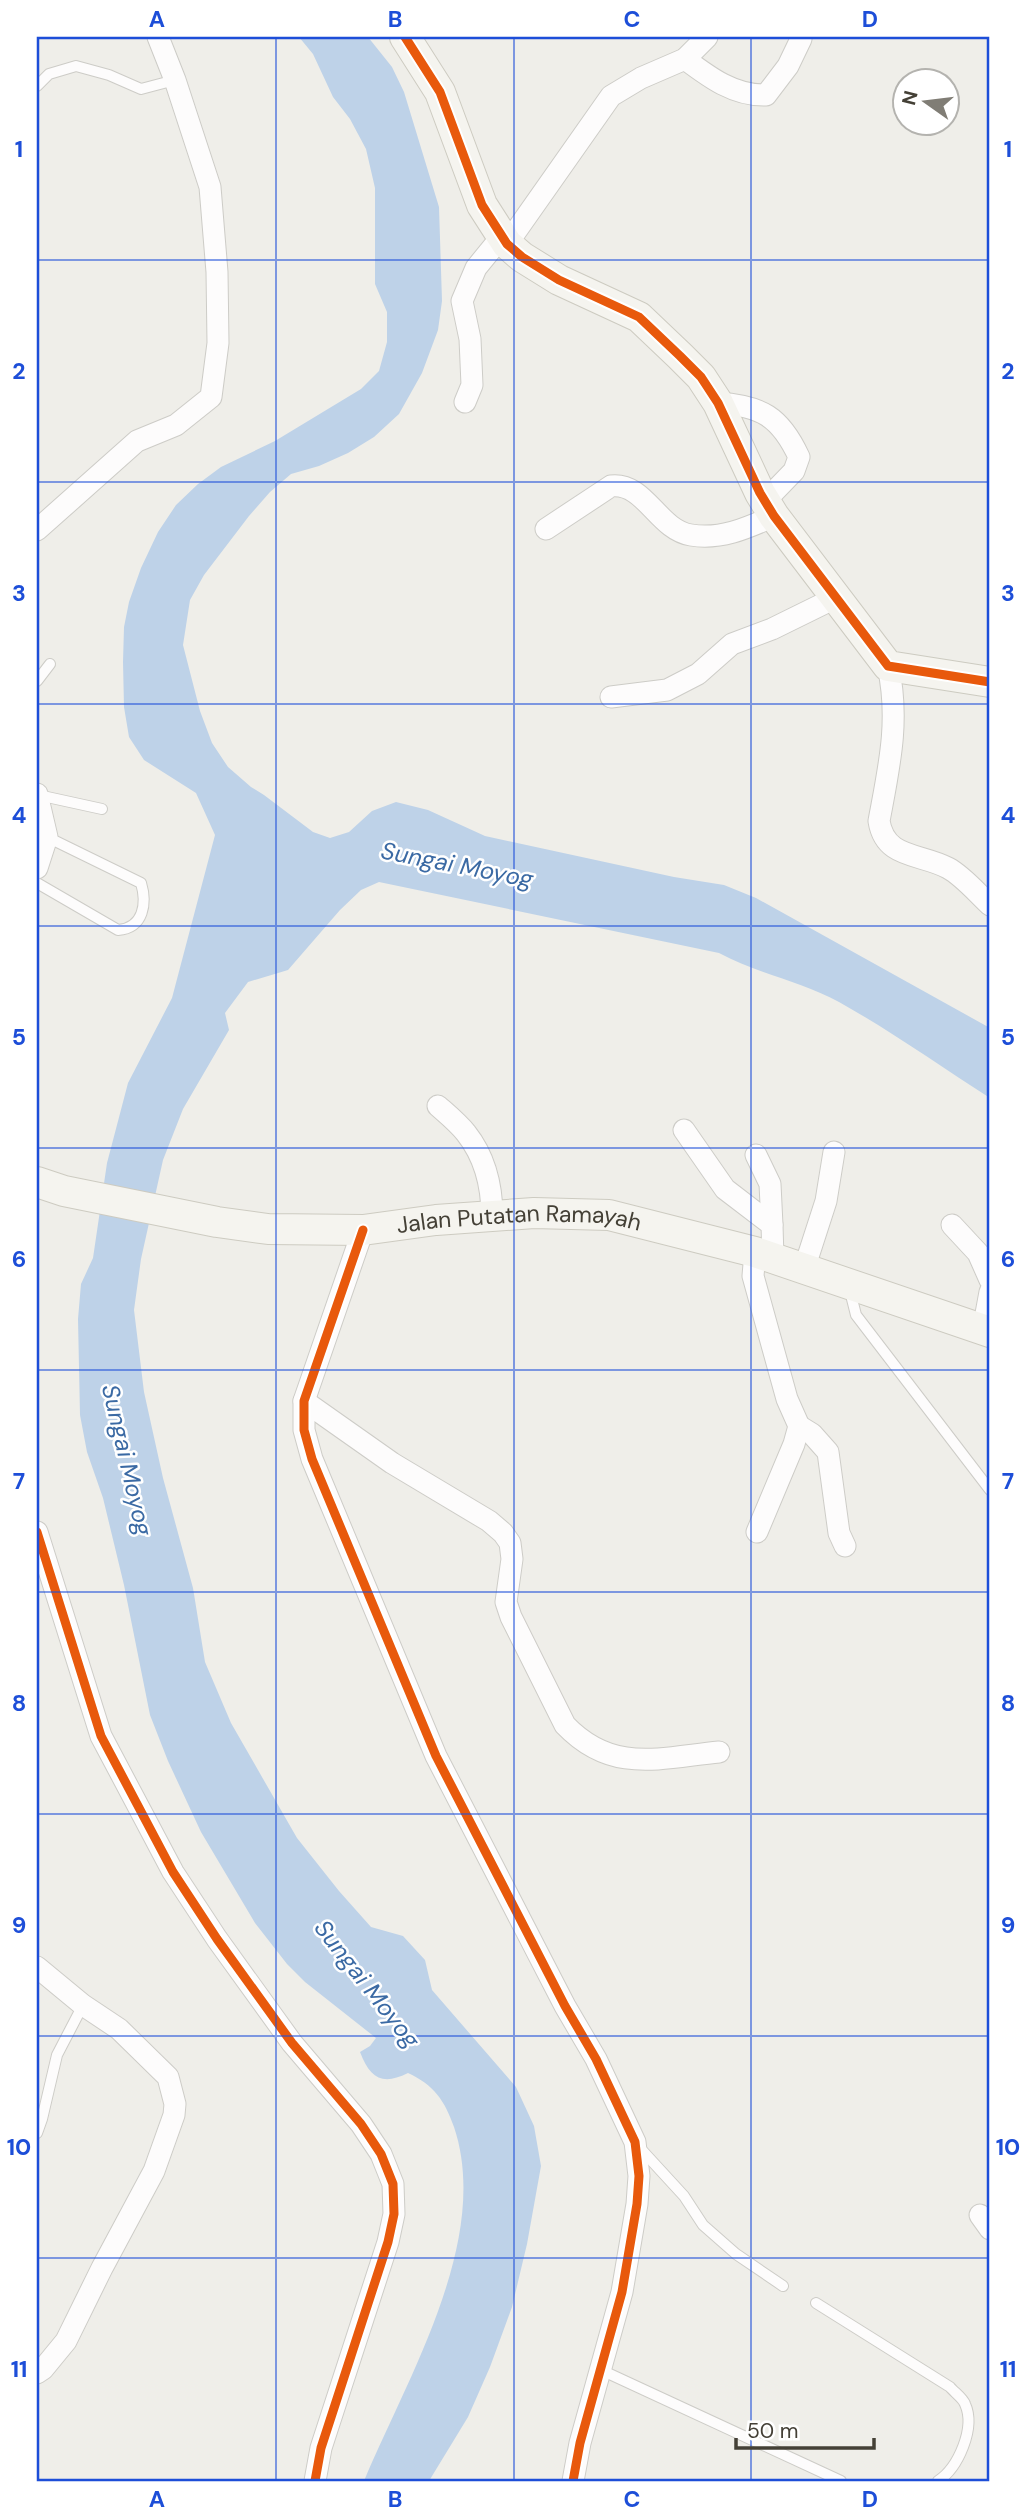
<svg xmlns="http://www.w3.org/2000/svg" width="1027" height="2518" font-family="'DM Sans',sans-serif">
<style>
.water{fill:#bed2e8}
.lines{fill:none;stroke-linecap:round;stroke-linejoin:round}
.lane-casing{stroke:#cdccc7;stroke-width:12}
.street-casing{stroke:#cdccc7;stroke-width:23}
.secondary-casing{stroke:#cdcbc1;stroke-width:32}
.lane{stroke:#fdfcfc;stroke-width:10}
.street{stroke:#fdfcfc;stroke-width:21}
.secondary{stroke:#f5f4ef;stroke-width:30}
.cycleway-casing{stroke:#fff;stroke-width:13}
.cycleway{stroke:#e8590c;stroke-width:9}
.grid{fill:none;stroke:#1d4ed8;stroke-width:2;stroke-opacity:0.55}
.labels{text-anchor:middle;stroke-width:5;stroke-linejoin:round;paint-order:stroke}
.street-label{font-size:23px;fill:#444036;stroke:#fff}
.water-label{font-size:24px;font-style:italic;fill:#3b6aa4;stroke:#fff}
.neatline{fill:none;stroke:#1d4ed8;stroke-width:2.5}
.grid-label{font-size:23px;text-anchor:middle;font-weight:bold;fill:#1d4ed8}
</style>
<rect width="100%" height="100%" fill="#efeee9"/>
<!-- water -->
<path class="water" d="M 299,37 L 368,37 L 392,67 L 404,92 L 439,207 L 442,301 L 438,330 L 422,373 L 399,414 L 374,437 L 348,453 L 319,466 L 291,474 L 270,492 L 249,516 L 204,575 L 190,600 L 183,645 L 200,711 L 212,743 L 228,767 L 251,787 L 264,795 L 313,832 L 330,838 L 349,832 L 372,811 L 396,802 L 428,810 L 485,836 L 674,877 L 724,885 L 756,898 L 990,1028 L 990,1098 C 940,1066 891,1031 839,1002 C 801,981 758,974 719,953 L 379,882 L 361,890 L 340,910 L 288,970 L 248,982 L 225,1013 L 229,1030 L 183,1109 L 163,1160 L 141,1259 L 134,1310 L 144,1392 L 163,1478 L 193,1588 L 205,1662 L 231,1723 L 297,1838 L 339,1891 L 371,1927 L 403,1936 L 425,1960 L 432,1990 L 516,2087 L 534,2126 L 541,2166 L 527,2244 L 512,2307 L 490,2367 L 468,2417 L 429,2481 L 364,2481 C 406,2380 492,2240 454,2127 C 445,2101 434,2085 408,2073 C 382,2086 370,2078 360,2052 L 370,2046 L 376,2038 L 305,1982 L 287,1964 L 255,1923 L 201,1832 L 168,1761 L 150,1715 L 124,1585 L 103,1498 L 87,1452 L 80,1415 L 78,1319 L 81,1284 L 93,1258 L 107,1163 L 128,1083 L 172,998 L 215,835 L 196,793 L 144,760 L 129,737 L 124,707 L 123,662 L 124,627 L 129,602 L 141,568 L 158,532 L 176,505 L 198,484 L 221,467 L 275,441 L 361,389 L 379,371 L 387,342 L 387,312 L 375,284 L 375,188 L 366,149 L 350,119 L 333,97 L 313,54 Z"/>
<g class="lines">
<defs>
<g id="lane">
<path d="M 37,86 L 49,74 L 76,66 L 109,75 L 141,89 L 175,80"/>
<path d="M 37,681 L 50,664"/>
<path d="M 38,795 L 102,809"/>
<path d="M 37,883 L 118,930 C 144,928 147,903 141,883 L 47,837"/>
<path d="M 853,1287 L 852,1299 L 856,1315 L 990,1490"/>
<path d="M 37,2133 L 42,2119 L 57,2055 L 83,2005"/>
<path d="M 639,2147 L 684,2196 L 703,2225 L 736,2254 L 783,2286"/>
<path d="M 816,2303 L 950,2387 C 954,2392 963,2398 965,2404 C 976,2428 958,2468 938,2481"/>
<path d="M 601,2370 L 841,2481"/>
</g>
<g id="street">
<path d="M 685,59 C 709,77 734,96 766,95 L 788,66 L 801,39"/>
<path d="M 507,244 L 611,96 L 641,78 L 685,59 L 707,37"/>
<path d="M 465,402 L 472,385 L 470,339 L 462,301 L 476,268 L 502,236"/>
<path d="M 718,403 C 761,406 780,416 799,457 L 794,471 L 765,501"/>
<path d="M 546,529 L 611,486 C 645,482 658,530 691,535 C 721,540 747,528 774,516"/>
<path d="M 37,530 L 137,441 L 176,425 L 211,397 L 218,343 L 217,272 L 210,187 L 175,80 L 158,37"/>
<path d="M 888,666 C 900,721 889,767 879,821 C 885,859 920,853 948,868 C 963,876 977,893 990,905"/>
<path d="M 611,697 L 667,690 L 698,674 L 732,644 L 772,629 L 837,597"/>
<path d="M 37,794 L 47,837 L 37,868"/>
<path d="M 438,1106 C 447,1114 458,1123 466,1133 C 485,1157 492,1187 492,1216"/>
<path d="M 684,1130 L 725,1189 L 772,1225 L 773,1258"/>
<path d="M 756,1155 L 770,1184 L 772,1225"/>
<path d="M 952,1225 L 978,1253 L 990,1280"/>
<path d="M 363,1230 L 304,1401 L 304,1430 L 312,1459 L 436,1756 L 565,2006 L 596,2059 L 635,2142 L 639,2176 L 637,2204 L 622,2292 L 580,2443 L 573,2481"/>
<path d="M 755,1252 L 753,1276 L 787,1399 L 799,1426 L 794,1444 L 757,1532"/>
<path d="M 804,1269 L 826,1201 L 834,1152"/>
<path d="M 983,1330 L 990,1292"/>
<path d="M 304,1401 L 392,1463 L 489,1521 L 503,1533 L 510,1543 L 512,1559 L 506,1602 L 511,1617 L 565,1725 C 612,1774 659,1758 719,1752"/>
<path d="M 799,1426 L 812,1434 L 828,1452 L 839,1533 L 845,1546"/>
<path d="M 37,1532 L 101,1736 L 173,1872 L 217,1939 L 292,2043 L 361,2124 L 381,2154 L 393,2184 L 394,2214 L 388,2242 L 321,2448 L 315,2481"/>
<path d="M 37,1967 L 83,2005 L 119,2029 L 168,2077 L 175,2104 L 174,2115 L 154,2171 L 102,2268 L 66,2341 L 43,2369 L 37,2373"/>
<path d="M 980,2215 L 990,2229"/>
</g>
<g id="secondary">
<path d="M 405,37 L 440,92 L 482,205 L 507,244 L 522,257 L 559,280 L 639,317 L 680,356 L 701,377 L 718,403 L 760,493 L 774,516 L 888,666 L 990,682"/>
<path id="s1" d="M 37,1182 L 64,1191 L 217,1222 L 268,1229 L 363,1230 L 436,1220 L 534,1213 L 609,1215 L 755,1252 L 990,1332"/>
</g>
</defs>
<!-- lane casing -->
<use href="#lane" class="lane-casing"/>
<!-- street casing -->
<use href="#street" class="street-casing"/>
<!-- secondary casing -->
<use href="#secondary" class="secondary-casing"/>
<!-- lane -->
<use href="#lane" class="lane"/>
<!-- street -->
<use href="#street" class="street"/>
<!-- secondary -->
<use href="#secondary" class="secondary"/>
<defs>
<g id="cycleway">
<path d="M 405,37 L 440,92 L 482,205 L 507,244 L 522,257 L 559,280 L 639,317 L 680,356 L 701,377 L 718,403 L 760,493 L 774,516 L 888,666 L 990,682"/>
<path d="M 363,1230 L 304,1401 L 304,1430 L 312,1459 L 436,1756 L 565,2006 L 596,2059 L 635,2142 L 639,2176 L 637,2204 L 622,2292 L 580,2443 L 573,2481"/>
<path d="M 37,1532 L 101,1736 L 173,1872 L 217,1939 L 292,2043 L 361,2124 L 381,2154 L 393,2184 L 394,2214 L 388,2242 L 321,2448 L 315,2481"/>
</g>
</defs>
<!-- cycleway casing -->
<use href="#cycleway" class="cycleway-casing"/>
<!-- cycleway -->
<use href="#cycleway" class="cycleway"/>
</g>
<!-- grid -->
<path class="grid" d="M 276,37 L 276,2481M 514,37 L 514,2481M 751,37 L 751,2481M 37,260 L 990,260M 37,482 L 990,482M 37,704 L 990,704M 37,926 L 990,926M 37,1148 L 990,1148M 37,1370 L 990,1370M 37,1592 L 990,1592M 37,1814 L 990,1814M 37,2036 L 990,2036M 37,2258 L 990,2258"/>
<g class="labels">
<!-- street labels -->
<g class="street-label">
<text dy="8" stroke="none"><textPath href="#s1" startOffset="488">Jalan Putatan Ramayah</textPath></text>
</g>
<!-- water labels -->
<g class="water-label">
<text transform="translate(457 865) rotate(11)" y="8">Sungai Moyog</text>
<text transform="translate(127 1460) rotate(77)" y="8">Sungai Moyog</text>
<text transform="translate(367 1984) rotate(52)" y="8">Sungai Moyog</text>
</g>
</g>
<!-- border -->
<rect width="1027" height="2518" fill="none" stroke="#ffffff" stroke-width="77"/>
<!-- north arrow -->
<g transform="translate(926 102) rotate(284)"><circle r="33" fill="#ffffff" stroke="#b4b3af" stroke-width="2"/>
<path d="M0-5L12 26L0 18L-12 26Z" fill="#807d75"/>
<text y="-10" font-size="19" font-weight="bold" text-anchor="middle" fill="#444036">N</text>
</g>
<!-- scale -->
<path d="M736 2438v10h138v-10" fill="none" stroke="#444036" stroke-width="3.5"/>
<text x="747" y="2438" font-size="21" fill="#444036" stroke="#ffffff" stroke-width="5" paint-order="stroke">50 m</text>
<rect x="38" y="38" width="950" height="2442" class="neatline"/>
<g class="grid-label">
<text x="157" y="27">A</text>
<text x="395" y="27">B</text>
<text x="632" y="27">C</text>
<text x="870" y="27">D</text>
<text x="19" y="157">1</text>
<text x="1008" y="157">1</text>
<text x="19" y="379">2</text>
<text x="1008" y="379">2</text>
<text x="19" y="601">3</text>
<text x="1008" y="601">3</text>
<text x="19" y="823">4</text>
<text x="1008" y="823">4</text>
<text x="19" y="1045">5</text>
<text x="1008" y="1045">5</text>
<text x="19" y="1267">6</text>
<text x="1008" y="1267">6</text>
<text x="19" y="1489">7</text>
<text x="1008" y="1489">7</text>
<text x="19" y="1711">8</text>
<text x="1008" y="1711">8</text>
<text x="19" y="1933">9</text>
<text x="1008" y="1933">9</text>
<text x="19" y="2155">10</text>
<text x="1008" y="2155">10</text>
<text x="19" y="2377">11</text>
<text x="1008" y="2377">11</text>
<text x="157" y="2507">A</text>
<text x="395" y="2507">B</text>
<text x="632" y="2507">C</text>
<text x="870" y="2507">D</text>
</g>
</svg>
